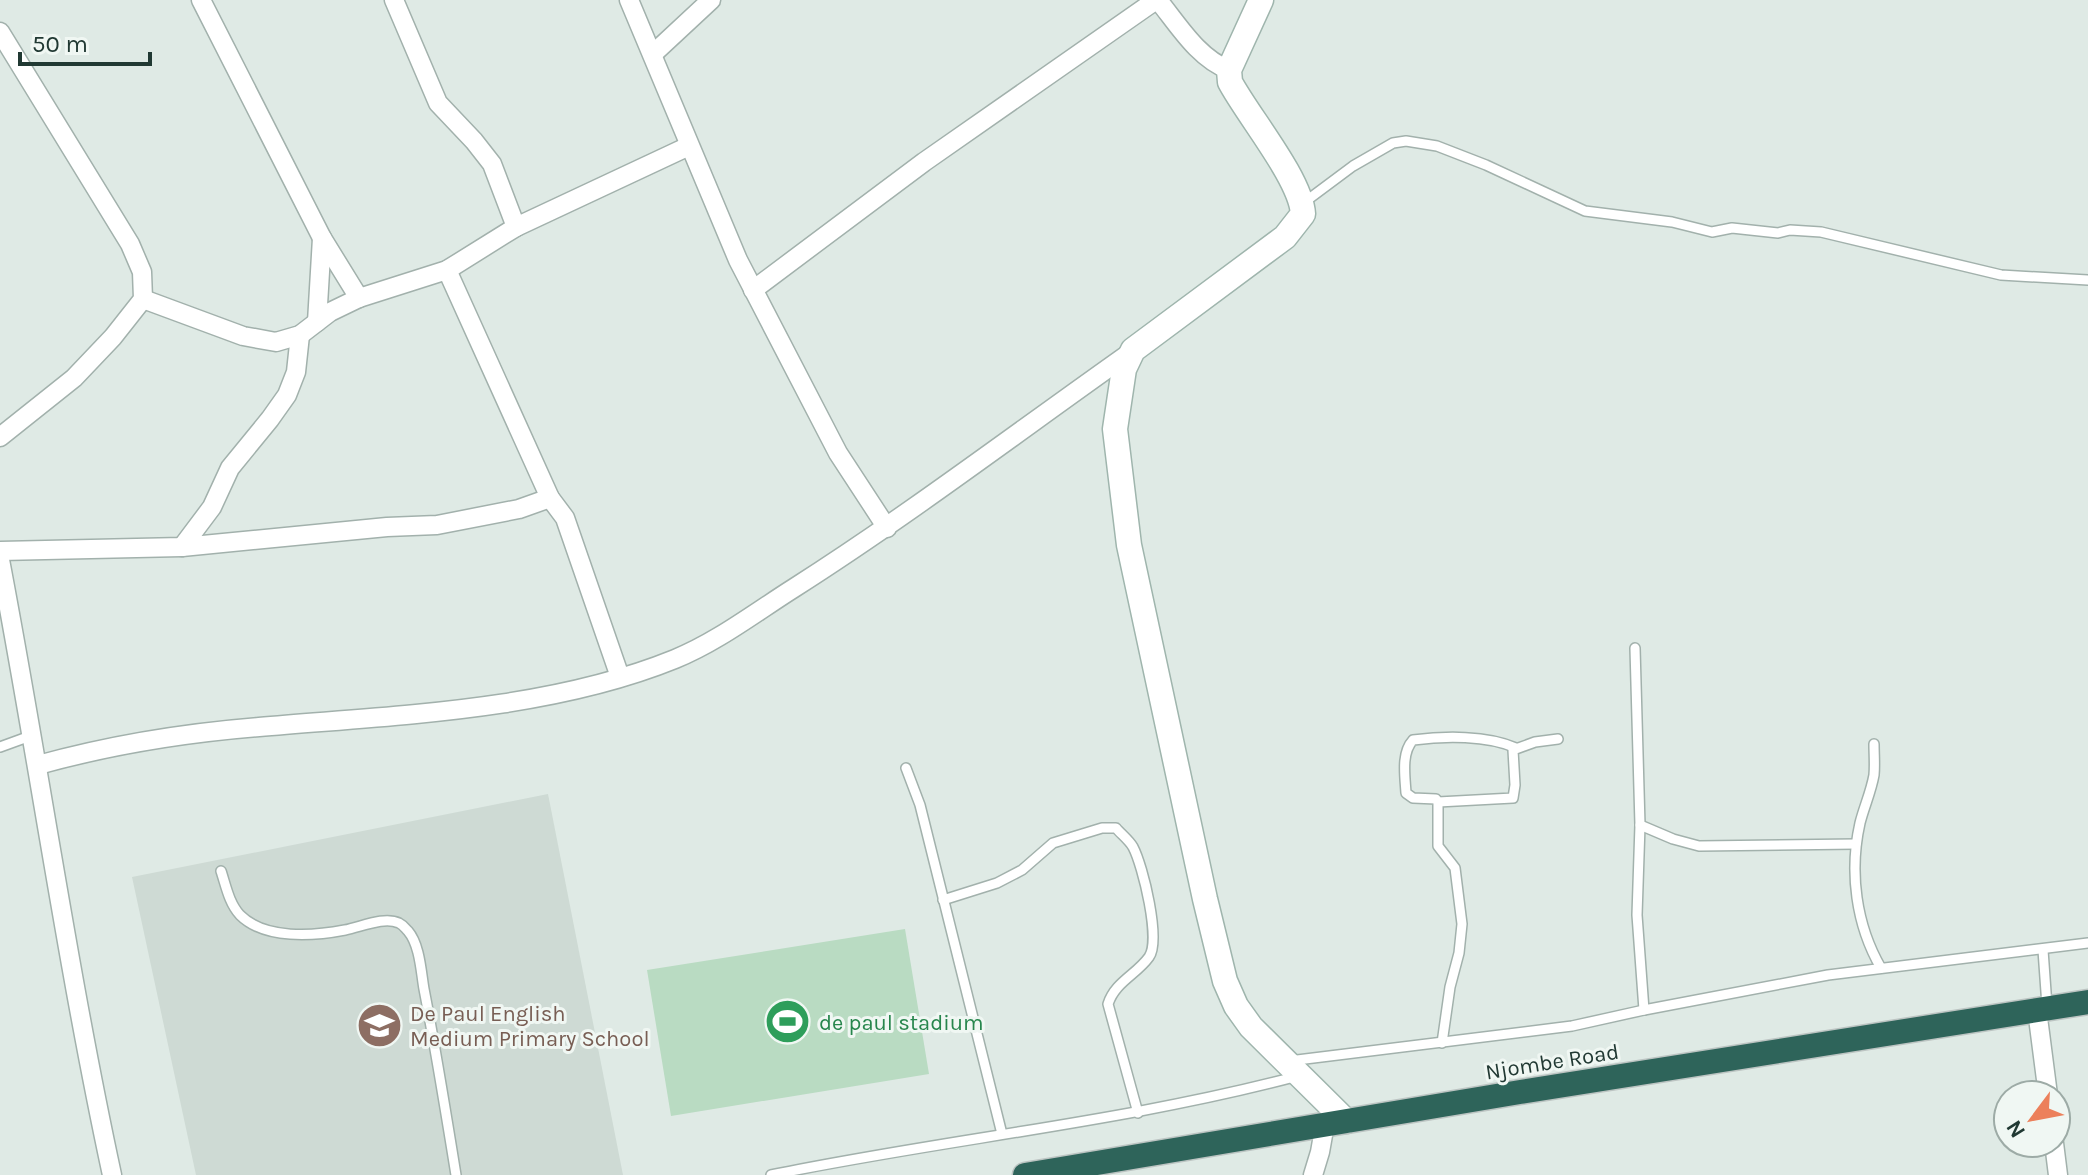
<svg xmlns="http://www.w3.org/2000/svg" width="2088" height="1175" font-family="Karla,sans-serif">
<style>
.built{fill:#cedad4}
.pitch{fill:#b9dbc2}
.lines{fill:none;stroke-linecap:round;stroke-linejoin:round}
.lane-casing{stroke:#a2b1ac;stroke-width:12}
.street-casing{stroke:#a2b1ac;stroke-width:21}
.secondary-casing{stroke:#9fb5ad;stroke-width:27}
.highway-casing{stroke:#bcc4c2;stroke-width:27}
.lane{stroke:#fff;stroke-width:9}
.street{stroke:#fff;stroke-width:18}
.secondary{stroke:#fff;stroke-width:24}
.highway{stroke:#2e645a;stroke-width:24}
.labels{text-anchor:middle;stroke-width:6;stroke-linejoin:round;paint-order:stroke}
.education-label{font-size:22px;fill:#785e54;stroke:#f0f7f3;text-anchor:start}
.leisure-label{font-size:22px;fill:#27864d;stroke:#f0f7f3;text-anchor:start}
.street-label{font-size:22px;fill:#213933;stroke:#f0f7f3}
</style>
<rect width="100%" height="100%" fill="#dfeae5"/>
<!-- built -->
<path class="built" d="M 548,794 L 623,1175 L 196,1175 L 132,877 Z"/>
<!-- pitch -->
<path class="pitch" d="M 905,929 L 929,1074 L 671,1116 L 647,970 Z"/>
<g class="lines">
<defs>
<g id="lane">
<path d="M 1302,204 L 1353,166 L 1393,143 L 1406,141 L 1437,146 L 1486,165 L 1585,211 L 1672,222 L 1712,232 L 1732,228 L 1778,233 L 1790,230 L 1821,232 L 2001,275 L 2088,280"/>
<path d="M 1635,648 L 1640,825 L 1637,915 L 1644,1010"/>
<path d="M 1874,744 C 1874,754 1875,765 1874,775 C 1871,792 1864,807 1860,823 C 1849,872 1856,925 1881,968"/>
<path d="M 0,747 L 33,735"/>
<path d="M 906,768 L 920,805 L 1002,1134"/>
<path d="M 1438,802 L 1513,798 L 1515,785 L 1513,750 L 1535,742 L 1558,739"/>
<path d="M 1640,825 L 1673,839 L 1699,846 L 1856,844"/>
<path d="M 221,871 C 226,886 229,903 240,915 C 265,940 314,936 345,930 C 361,927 384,916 399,923 C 403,925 405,928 408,931 C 420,945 421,972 424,989 C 436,1051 446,1113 456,1175"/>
<path d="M 943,900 L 997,883 L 1022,870 L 1053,843 L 1102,828 L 1116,828 C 1121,834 1129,840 1133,847 C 1143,866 1161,940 1149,957 C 1136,975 1115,982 1108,1004 L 1138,1113"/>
<path d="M 2043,950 L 2047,1006"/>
<path d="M 1442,1043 L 1450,987 L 1459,953 L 1462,924 L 1455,868 L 1438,846 L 1438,802 L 1436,799 L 1413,798 L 1406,793 C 1405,776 1401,753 1413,740 C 1444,736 1487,735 1516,748"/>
<path d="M 1289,1061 L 1572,1026 L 1644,1010 L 1828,975 L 2088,943"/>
<path d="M 771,1175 C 946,1139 1125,1122 1298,1076"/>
</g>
<g id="street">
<path d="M 201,0 L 322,238 L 359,298"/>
<path d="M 394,0 L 438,103 L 474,141 L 492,164 L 516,227"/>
<path d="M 629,0 L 738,260 L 838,453 L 887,528"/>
<path d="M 1158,0 C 1179,26 1198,58 1229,70"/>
<path d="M 0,32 L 130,244 L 142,272 L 143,299 L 113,337 L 74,378 L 0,437"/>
<path d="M 654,53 L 711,0"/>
<path d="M 447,270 L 550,498 L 565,518 L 620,677"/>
<path d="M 753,290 L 924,162 L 1156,0"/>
<path d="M 143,299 L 243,336 L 276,342 L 300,335 L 330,312 L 359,298 L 447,270 L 516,227 L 689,146"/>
<path d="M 317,322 L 322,238"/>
<path d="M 182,547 L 212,507 L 230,468 L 270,419 L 287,395 L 296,372 L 300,335"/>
<path d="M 0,551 L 182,547 L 387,527 L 437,525 L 519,509 L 550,498"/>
<path d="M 0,560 C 39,765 68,971 112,1175"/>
<path d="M 38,765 C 110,745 184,733 259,727 C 394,715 547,711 675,659 C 717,642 756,612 794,588 C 910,514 1019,431 1131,352"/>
<path d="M 2037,1010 L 2048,1095"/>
<path d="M 2054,1143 L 2058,1175"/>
<path d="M 1313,1175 L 1320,1152 L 1325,1124"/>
</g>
<path id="secondary" d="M 1261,0 L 1229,70 L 1230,82 C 1248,116 1301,179 1303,214 L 1285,237 L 1133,350 L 1124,369 L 1115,429 L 1129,545 L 1205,899 L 1225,981 L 1236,1006 L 1251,1027 L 1346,1121"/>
<path id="highway" d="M 1025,1175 L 1520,1092 L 2088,1002"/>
</defs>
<!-- lane casing -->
<use href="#lane" class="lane-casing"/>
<!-- street casing -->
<use href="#street" class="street-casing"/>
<!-- secondary casing -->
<use href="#secondary" class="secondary-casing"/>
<!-- highway casing -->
<use href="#highway" class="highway-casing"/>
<!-- lane -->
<use href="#lane" class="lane"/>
<!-- street -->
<use href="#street" class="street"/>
<!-- secondary -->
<use href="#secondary" class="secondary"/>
<!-- highway -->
<use href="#highway" class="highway"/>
</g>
<!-- icons -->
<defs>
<symbol id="stadium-disc" viewBox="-11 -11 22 22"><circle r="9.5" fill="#2e9e5b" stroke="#f0f7f3"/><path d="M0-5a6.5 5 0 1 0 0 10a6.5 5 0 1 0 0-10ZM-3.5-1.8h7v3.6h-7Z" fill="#fff"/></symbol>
<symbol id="school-disc" viewBox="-11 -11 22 22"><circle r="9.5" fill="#8d6e63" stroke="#f0f7f3"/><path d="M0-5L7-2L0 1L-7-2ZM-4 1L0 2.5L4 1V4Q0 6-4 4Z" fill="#fff"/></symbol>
</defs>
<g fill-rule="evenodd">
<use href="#stadium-disc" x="762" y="996" width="51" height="51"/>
<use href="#school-disc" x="354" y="1000" width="51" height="51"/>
</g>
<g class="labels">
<!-- education labels -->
<g class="education-label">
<text x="410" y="1021">De Paul English<tspan x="410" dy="25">Medium Primary School</tspan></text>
</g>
<!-- leisure labels -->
<g class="leisure-label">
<text x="819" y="1030">de paul stadium</text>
</g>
<!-- street labels -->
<g class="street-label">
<text transform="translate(1552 1061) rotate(-9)" y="8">Njombe Road</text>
</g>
</g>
<!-- north arrow -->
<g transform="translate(2032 1119) rotate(238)"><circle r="38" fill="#f0f7f3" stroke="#9daba6" stroke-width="2"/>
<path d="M0-6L14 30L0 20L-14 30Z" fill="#ec805b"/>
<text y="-12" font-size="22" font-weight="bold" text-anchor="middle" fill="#213933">N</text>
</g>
<!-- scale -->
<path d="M20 52v12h130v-12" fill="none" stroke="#213933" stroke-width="4"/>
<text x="32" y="52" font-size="24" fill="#213933" stroke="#f0f7f3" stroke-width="6" paint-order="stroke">50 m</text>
</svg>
